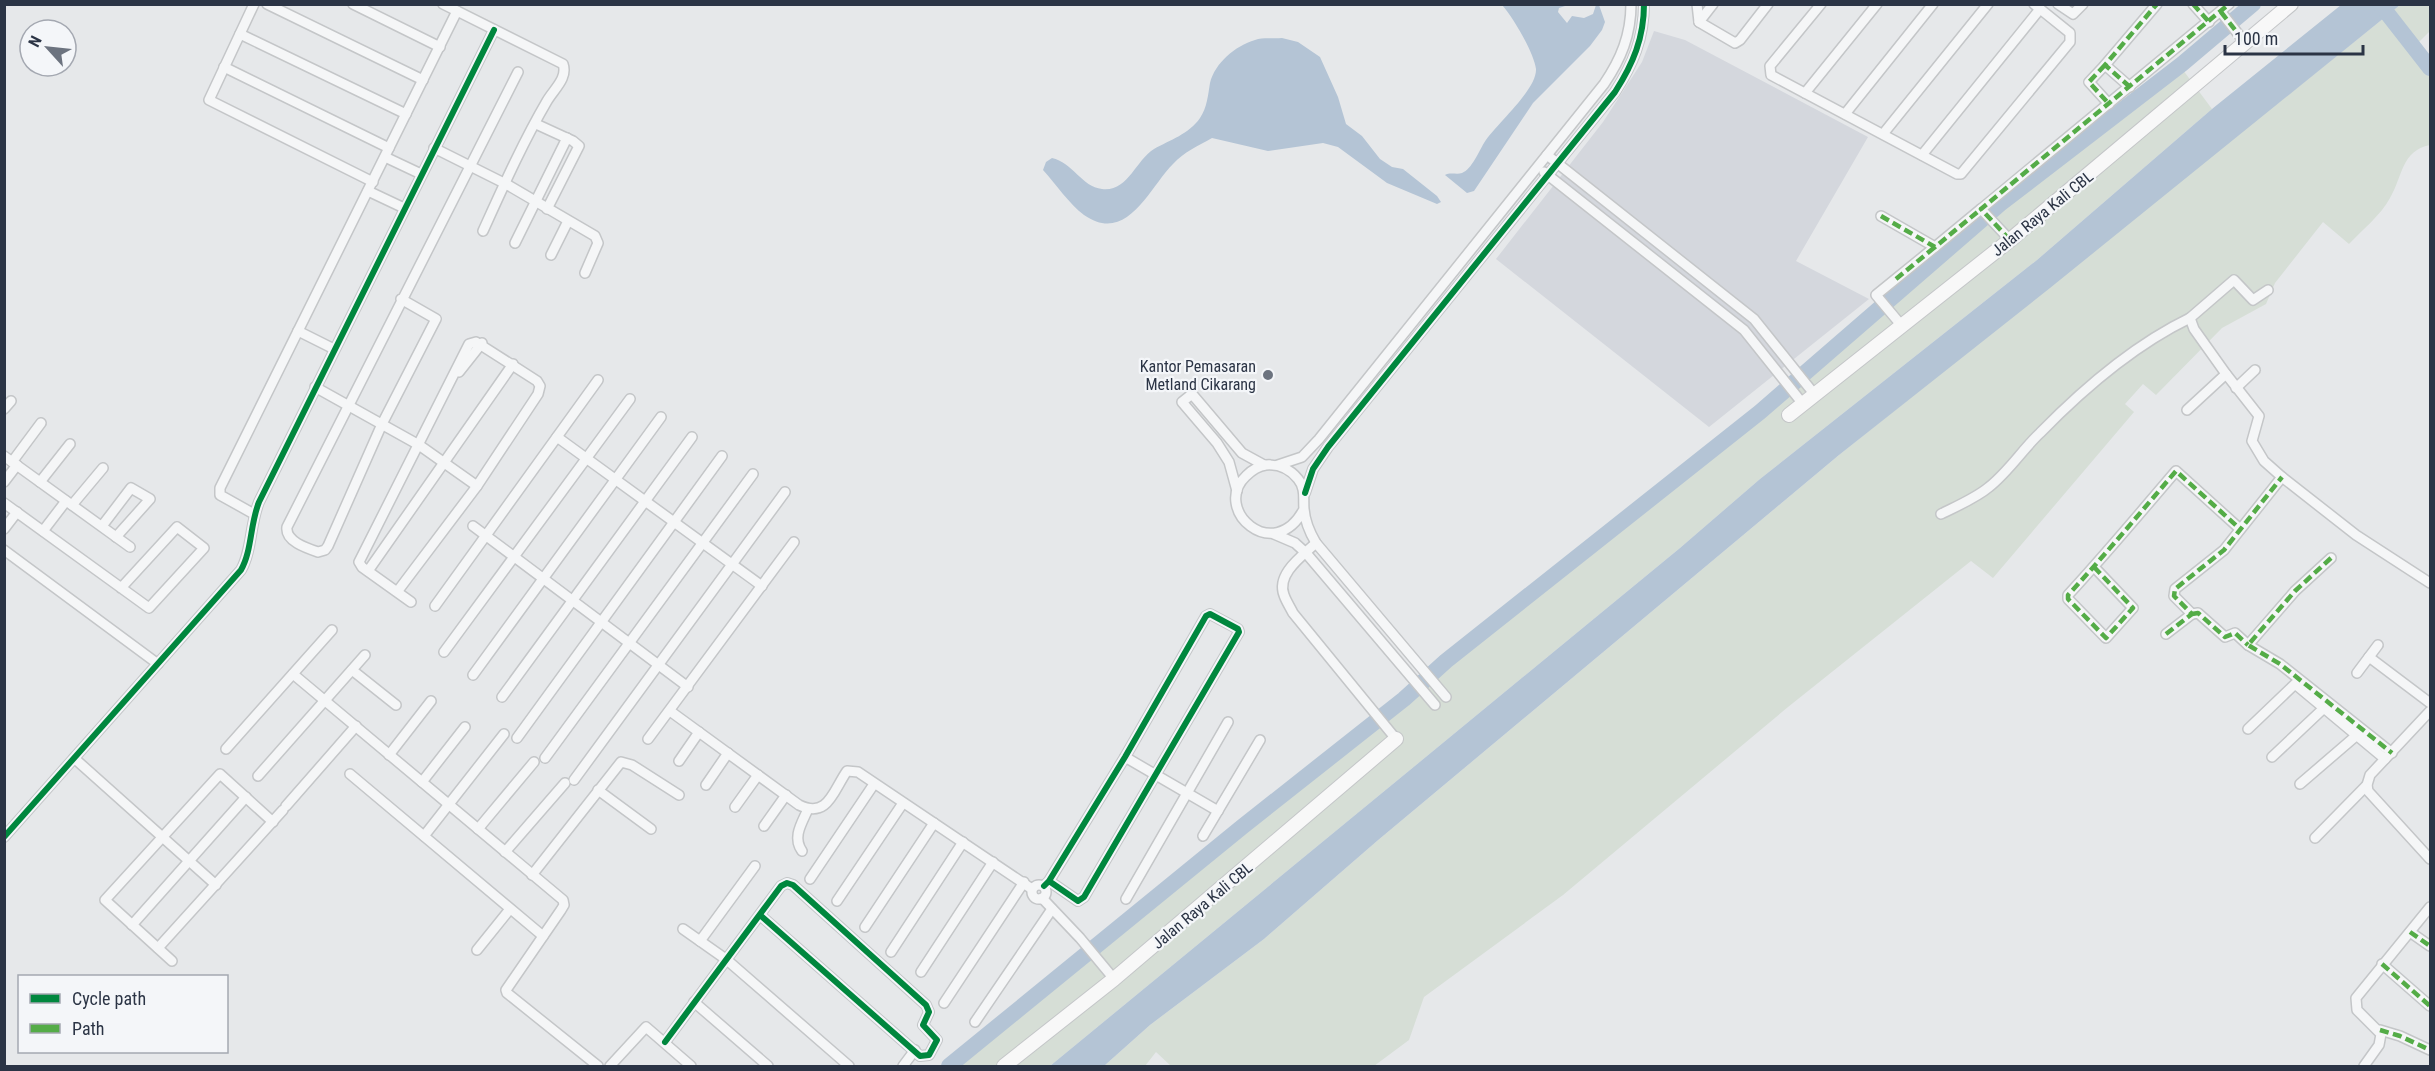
<svg xmlns="http://www.w3.org/2000/svg" width="2435" height="1071" font-family="'Roboto Condensed',sans-serif">
<style>
.built{fill:#d4d7dd}
.green{fill:#d6ded6}
.water{fill:#b4c4d5}
.lines{fill:none;stroke-linecap:round;stroke-linejoin:round}
.river{stroke:#b4c4d5;stroke-width:16}
.street-casing{stroke:#c4c6c8;stroke-width:12}
.secondary-casing{stroke:#c4c6c8;stroke-width:16}
.street{stroke:#f5f6f7;stroke-width:9}
.secondary{stroke:#f8f8f8;stroke-width:14}
.quiet{stroke:#54ac47;stroke-width:4.5;stroke-dasharray:9 4.5;stroke-linecap:butt}
.cycleway-casing{stroke:#f4f6f9;stroke-width:10}
.cycleway{stroke:#00873e;stroke-width:6}
.poi-dot{fill:#6c737f;stroke:#f4f6f9;stroke-width:2}
.labels{text-anchor:middle;stroke-width:4.5;stroke-linejoin:round;paint-order:stroke}
.street-label{font-size:16px;fill:#2b3445;stroke:#f4f6f9}
.poi-label{font-size:16px;fill:#2b3445;stroke:#f4f6f9;text-anchor:end}
</style>
<rect width="100%" height="100%" fill="#e6e8ea"/>
<!-- built -->
<path class="built" d="M 1654,31 L 1685,40 L 1868,137 L 1796,261 L 1869,299 L 1709,427 L 1496,259 L 1603,122 L 1642,62 Z"/>
<!-- green -->
<g class="green">
<path d="M 2400,5 L 2430,5 L 2430,31 L 2414,47 L 2430,68 L 2430,145 C 2401,151 2403,176 2390,198 C 2381,215 2362,230 2349,244 L 2323,222 L 2275,283 L 2266,304 L 2222,328 L 2156,395 L 2143,384 L 2125,404 L 2134,412 L 1993,578 L 1971,561 L 1788,707 L 1563,895 L 1424,997 L 1409,1040 L 1374,1066 L 1171,1066 L 1156,1052 L 1145,1066 L 1104,1066 L 1150,1025 L 1264,939 L 1377,841 L 1839,455 Z"/>
<path d="M 2180,66 L 2212,109 L 2037,260 L 1760,479 L 1680,548 L 1050,1066 L 956,1066 Z"/>
</g>
<!-- water -->
<g class="water">
<path d="M 1502,5 L 1568,5 L 1559,8 L 1558,12 L 1567,23 L 1572,16 L 1584,18 L 1593,14 L 1596,5 L 1599,5 L 1605,22 L 1602,30 L 1590,46 L 1533,103 L 1474,191 L 1467,193 L 1445,175 C 1450,172 1457,175 1462,173 C 1472,169 1479,151 1484,143 C 1496,124 1537,90 1536,69 C 1534,53 1513,17 1502,5 Z"/>
<path d="M 2341,5 L 2400,5 L 2050,288 L 1839,455 L 1377,841 L 1264,939 L 1150,1025 L 1104,1066 L 1050,1066 L 1680,548 L 1760,479 L 2037,260 L 2212,109 Z"/>
<path d="M 1282,38 L 1298,42 L 1320,57 L 1338,97 L 1346,124 L 1362,136 L 1380,159 L 1392,167 L 1403,169 L 1437,196 L 1441,202 L 1437,204 L 1387,183 L 1338,147 L 1323,143 L 1268,151 L 1212,138 C 1198,146 1184,152 1173,164 C 1149,188 1127,245 1084,215 C 1069,204 1056,184 1043,170 L 1046,162 L 1052,158 C 1072,162 1082,187 1102,189 C 1128,192 1135,161 1154,149 C 1170,140 1189,134 1200,118 C 1207,108 1208,95 1210,83 C 1215,63 1235,46 1255,40 C 1263,37 1274,39 1282,38 Z"/>
</g>
<g class="lines">
<!-- river -->
<g class="river">
<path d="M 2380,4 L 2430,68"/>
<path d="M 949,1066 L 1242,827 L 1404,699 L 1446,661 L 1760,412 L 2000,204 L 2182,64 L 2253,4"/>
</g>
<defs>
<g id="street">
<path d="M 254,4 L 209,100 L 373,182"/>
<path d="M 267,4 L 423,80"/>
<path d="M 353,4 L 440,47"/>
<path d="M 443,4 L 563,64 C 568,78 554,89 547,101 C 523,142 503,187 483,231"/>
<path d="M 1697,4 L 1699,22 L 1735,43 L 1740,40 L 1768,4"/>
<path d="M 1821,4 L 1770,66 L 1771,75 L 1957,174 L 1961,174 L 2070,42 L 2070,33 L 2034,4"/>
<path d="M 2058,4 L 2073,14 L 2083,4"/>
<path d="M 2193,4 L 2209,22"/>
<path d="M 2221,12 L 2246,44"/>
<path d="M 1699,22 L 1713,4"/>
<path d="M 240,34 L 406,114"/>
<path d="M 2105,65 L 2089,82 L 2109,104"/>
<path d="M 224,67 L 389,148"/>
<path d="M 2130,87 L 2105,65 L 2157,4"/>
<path d="M 1805,93 L 1877,4"/>
<path d="M 1845,114 L 1933,4"/>
<path d="M 536,124 L 573,141 L 579,146 L 547,209"/>
<path d="M 1883,134 L 1988,4"/>
<path d="M 434,148 L 506,184 L 595,236 L 598,243 L 585,273"/>
<path d="M 1547,155 L 1754,319 L 1815,395"/>
<path d="M 1922,155 L 2040,9"/>
<path d="M 385,157 L 421,174"/>
<path d="M 1544,172 L 1744,330 L 1803,404"/>
<path d="M 368,191 L 404,208"/>
<path d="M 1881,216 L 1935,247 L 1981,209"/>
<path d="M 2010,240 L 1981,209 L 2229,4"/>
<path d="M 515,243 L 567,138"/>
<path d="M 551,255 L 568,221"/>
<path d="M 401,299 L 436,319 L 382,424 L 328,546 L 325,550 L 318,552 C 306,548 285,541 287,527 L 518,72"/>
<path d="M 1902,326 L 1876,295 L 1935,247"/>
<path d="M 298,331 L 334,349"/>
<path d="M 459,372 L 482,343"/>
<path d="M 2226,374 L 2194,329 L 2190,318 L 2234,280 L 2253,300 L 2268,290"/>
<path d="M 315,387 L 419,445 L 477,486"/>
<path d="M 2236,388 L 2255,370"/>
<path d="M 4,409 L 11,401"/>
<path d="M 2187,410 L 2226,374 L 2259,416 L 2252,441 L 2264,461 L 2282,477 L 2356,535 L 2430,583"/>
<path d="M 557,437 L 762,586"/>
<path d="M 4,456 L 130,547"/>
<path d="M 12,462 L 41,423"/>
<path d="M 1278,465 L 1302,457 L 1319,439 L 1604,84 C 1621,59 1631,35 1631,4"/>
<path d="M 4,482 L 17,465"/>
<path d="M 40,482 L 70,444"/>
<path d="M 1237,491 L 1229,462 L 1217,443 L 1182,402 L 1192,394 L 1242,453 L 1264,465"/>
<path d="M 1305,493 L 1313,469 L 1328,447 L 1615,92 C 1633,64 1644,38 1644,4"/>
<path d="M 4,503 L 149,608 L 204,548 L 177,527 L 121,588"/>
<path d="M 72,505 L 103,468"/>
<path d="M 1304,509 C 1274,566 1211,509 1246,476 C 1251,471 1258,466 1266,465 C 1278,464 1290,469 1298,479 C 1306,489 1303,498 1304,509 C 1305,522 1310,533 1316,543 L 1446,697"/>
<path d="M 254,514 L 220,495 L 220,488 L 457,11"/>
<path d="M 1941,514 C 1957,506 1976,498 1989,487 C 2009,471 2022,450 2040,433 C 2083,389 2134,345 2190,318"/>
<path d="M 102,526 L 131,488 L 150,499 L 116,537"/>
<path d="M 473,526 L 688,687"/>
<path d="M 4,529 L 17,512"/>
<path d="M 43,531 L 66,501"/>
<path d="M 1274,534 L 1295,543 L 1306,553 L 1435,705"/>
<path d="M 1316,543 C 1302,556 1276,574 1284,595 C 1286,601 1290,607 1293,613 L 1396,739"/>
<path d="M 4,550 L 158,664"/>
<path d="M 2331,558 L 2295,591 L 2248,645 L 2280,664 L 2392,753"/>
<path d="M 2094,567 L 2133,608 L 2106,638 L 2068,599 L 2068,595 C 2105,555 2140,513 2176,471 L 2239,528"/>
<path d="M 368,571 L 513,364"/>
<path d="M 397,592 L 477,486 L 538,394 L 540,386 L 537,381 L 476,342 L 469,344 L 359,562 L 362,567 L 411,602"/>
<path d="M 435,606 L 598,380"/>
<path d="M 2192,614 L 2198,613 L 2225,637 L 2235,633 L 2248,645"/>
<path d="M 2166,634 L 2192,614 L 2174,596 L 2175,589 L 2224,550 L 2282,477"/>
<path d="M 444,652 L 630,399"/>
<path d="M 2369,657 L 2430,703"/>
<path d="M 352,670 L 396,705"/>
<path d="M 2357,673 L 2378,645"/>
<path d="M 293,674 L 563,900 L 564,905 L 561,910 L 506,990 L 507,993 L 598,1066"/>
<path d="M 473,675 L 661,417"/>
<path d="M 502,697 L 692,437"/>
<path d="M 670,711 L 799,805 C 828,819 833,791 847,771 L 858,772 L 1032,889"/>
<path d="M 2430,711 L 2370,775 L 2367,785 L 2368,791 L 2430,859"/>
<path d="M 2248,729 L 2295,684 L 2385,759"/>
<path d="M 517,738 L 722,456"/>
<path d="M 648,739 L 794,542"/>
<path d="M 226,749 L 332,630"/>
<path d="M 389,755 L 431,701"/>
<path d="M 1125,757 L 1218,811"/>
<path d="M 2272,757 L 2324,708"/>
<path d="M 74,758 L 216,885"/>
<path d="M 545,758 L 753,474"/>
<path d="M 679,761 L 699,732"/>
<path d="M 350,774 L 543,936"/>
<path d="M 258,776 L 365,655"/>
<path d="M 574,780 L 785,492"/>
<path d="M 422,782 L 465,727"/>
<path d="M 2300,784 L 2357,735"/>
<path d="M 706,785 L 728,753"/>
<path d="M 598,790 L 651,829"/>
<path d="M 286,806 L 356,726"/>
<path d="M 735,807 L 758,775"/>
<path d="M 764,826 L 786,795"/>
<path d="M 478,829 L 534,762"/>
<path d="M 424,836 L 504,734"/>
<path d="M 1203,836 L 1260,740"/>
<path d="M 4,837 L 241,570 C 252,551 250,524 259,502 L 494,30"/>
<path d="M 2315,838 L 2367,785"/>
<path d="M 802,851 C 792,837 802,823 808,809"/>
<path d="M 505,852 L 565,783"/>
<path d="M 532,875 L 621,762 L 632,765 L 679,795"/>
<path d="M 810,879 L 874,784"/>
<circle cx="1039" cy="892" r="7"/>
<path d="M 1044,886 L 1049,881 L 1125,757 L 1206,616 L 1210,614 L 1238,629 L 1239,632 L 1084,897 L 1078,901 L 1049,881"/>
<path d="M 1042,898 L 1080,938 L 1114,979"/>
<path d="M 1126,899 L 1228,722"/>
<path d="M 837,901 L 903,803"/>
<path d="M 132,925 L 246,797"/>
<path d="M 865,927 L 934,823"/>
<path d="M 683,929 L 727,960 L 849,1066"/>
<path d="M 2410,932 L 2430,946"/>
<path d="M 700,941 L 755,866"/>
<path d="M 158,948 L 283,810"/>
<path d="M 477,950 L 510,909"/>
<path d="M 891,952 L 963,842"/>
<path d="M 172,961 L 105,900 L 220,774 L 273,822"/>
<path d="M 2382,964 L 2430,1006"/>
<path d="M 921,972 L 993,862"/>
<path d="M 694,1002 L 768,1066"/>
<path d="M 944,1003 L 1024,882"/>
<path d="M 975,1022 L 1052,909"/>
<path d="M 2380,1030 L 2400,1036 L 2430,1050"/>
<path d="M 665,1042 L 781,886 L 787,883 L 793,885 L 926,1005 L 929,1012 L 923,1025 L 937,1040 L 929,1055 L 920,1056 L 760,915"/>
<path d="M 610,1066 L 646,1027 L 691,1066"/>
<path d="M 903,1066 L 915,1050"/>
<path d="M 2364,1066 L 2379,1045 L 2381,1034 L 2357,1010 L 2356,998 L 2430,907"/>
</g>
<g id="secondary">
<path d="M 1789,415 L 2010,240 L 2291,4"/>
<path d="M 1004,1066 L 1114,979 L 1396,739"/>
</g>
</defs>
<!-- street casing -->
<use href="#street" class="street-casing"/>
<!-- secondary casing -->
<use href="#secondary" class="secondary-casing"/>
<!-- street -->
<use href="#street" class="street"/>
<!-- secondary -->
<use href="#secondary" class="secondary"/>
<!-- quiet -->
<g class="quiet">
<path d="M 2193,4 L 2209,22"/>
<path d="M 2221,12 L 2246,44"/>
<path d="M 2105,65 L 2089,82 L 2109,104"/>
<path d="M 2130,87 L 2105,65 L 2157,4"/>
<path d="M 1881,216 L 1935,247 L 1981,209"/>
<path d="M 2010,240 L 1981,209 L 2229,4"/>
<path d="M 1896,279 L 1935,247"/>
<path d="M 2331,558 L 2295,591 L 2248,645 L 2280,664 L 2392,753"/>
<path d="M 2094,567 L 2133,608 L 2106,638 L 2068,599 L 2068,595 C 2105,555 2140,513 2176,471 L 2239,528"/>
<path d="M 2192,614 L 2198,613 L 2225,637 L 2235,633 L 2248,645"/>
<path d="M 2166,634 L 2192,614 L 2174,596 L 2175,589 L 2224,550 L 2282,477"/>
<path d="M 2410,932 L 2430,946"/>
<path d="M 2382,964 L 2430,1006"/>
<path d="M 2380,1030 L 2400,1036 L 2430,1050"/>
</g>
<defs>
<g id="cycleway">
<path d="M 1305,493 L 1313,469 L 1328,447 L 1615,92 C 1633,64 1644,38 1644,4"/>
<path d="M 4,837 L 241,570 C 252,551 250,524 259,502 L 494,30"/>
<path d="M 1044,886 L 1049,881 L 1125,757 L 1206,616 L 1210,614 L 1238,629 L 1239,632 L 1084,897 L 1078,901 L 1049,881"/>
<path d="M 665,1042 L 781,886 L 787,883 L 793,885 L 926,1005 L 929,1012 L 923,1025 L 937,1040 L 929,1055 L 920,1056 L 760,915"/>
</g>
</defs>
<!-- cycleway casing -->
<use href="#cycleway" class="cycleway-casing"/>
<!-- cycleway -->
<use href="#cycleway" class="cycleway"/>
</g>
<!-- markers -->
<circle class="poi-dot" cx="1268" cy="375" r="6"/>
<g class="labels">
<!-- street labels -->
<g class="street-label">
<text transform="translate(2042 213) rotate(-39)" y="6">Jalan Raya Kali CBL</text>
<text transform="translate(1202 905) rotate(-40)" y="6">Jalan Raya Kali CBL</text>
</g>
<!-- poi labels -->
<g class="poi-label">
<text x="1256" y="372">Kantor Pemasaran<tspan x="1256" dy="18">Metland Cikarang</tspan></text>
</g>
</g>
<!-- border -->
<rect width="2435" height="1071" fill="none" stroke="#2b3445" stroke-width="12"/>
<!-- legend -->
<rect x="18" y="975" width="210" height="78" fill="#f4f6f9" stroke="#a4a8b1" stroke-width="1.5"/>
<rect x="30" y="994" width="30" height="9" fill="#00873e" stroke="#a4a8b1" stroke-width="1.5"/>
<text x="72" y="1005" font-size="18" fill="#2b3445">Cycle path</text>
<rect x="30" y="1024" width="30" height="9" fill="#54ac47" stroke="#a4a8b1" stroke-width="1.5"/>
<text x="72" y="1035" font-size="18" fill="#2b3445">Path</text>
<!-- north arrow -->
<g transform="translate(48 48) rotate(297)"><circle r="28" fill="#f4f6f9" stroke="#a4a8b1" stroke-width="1.5"/>
<path d="M0-4.5L10 22L0 15L-10 22Z" fill="#6c737f"/>
<text y="-9" font-size="16" font-weight="bold" text-anchor="middle" fill="#2b3445">N</text>
</g>
<!-- scale -->
<path d="M2225 45v9h138v-9" fill="none" stroke="#2b3445" stroke-width="3"/>
<text x="2234" y="45" font-size="18" fill="#2b3445" stroke="#f4f6f9" stroke-width="4.5" paint-order="stroke">100 m</text>
</svg>
